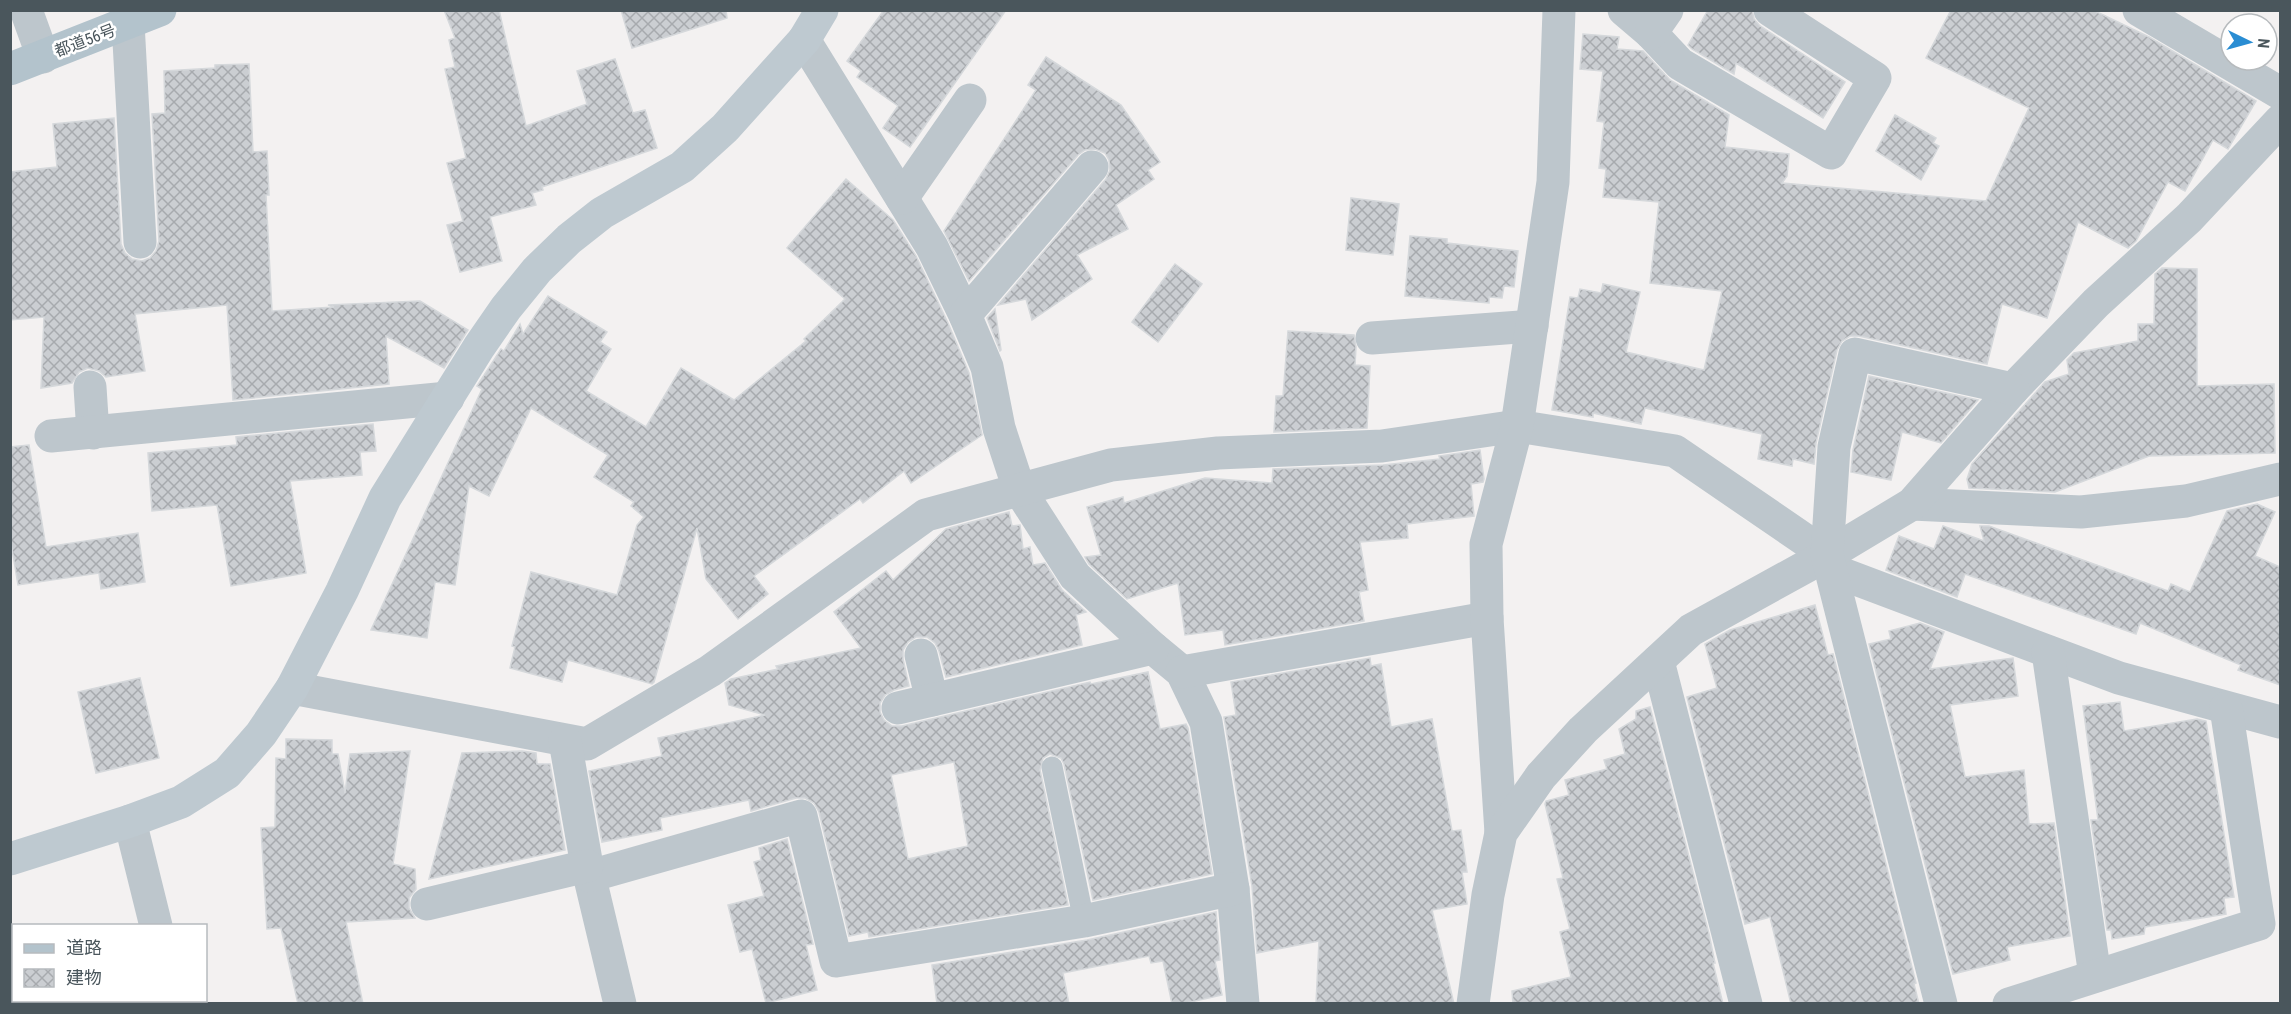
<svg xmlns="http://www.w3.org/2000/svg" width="2291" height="1014" font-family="'Roboto Condensed','Noto Sans JP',sans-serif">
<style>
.building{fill:url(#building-cross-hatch);stroke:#d5d8db;stroke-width:1.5;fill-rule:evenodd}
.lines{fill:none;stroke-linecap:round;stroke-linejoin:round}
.lane{stroke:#bdc6cc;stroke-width:21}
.street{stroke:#bdc6cc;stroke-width:33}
.secondary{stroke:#bec9d0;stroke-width:33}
.primary{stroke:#b3c3cc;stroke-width:33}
.labels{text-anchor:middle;stroke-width:5;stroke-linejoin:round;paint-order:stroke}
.street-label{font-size:16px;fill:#4a565c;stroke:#fff}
</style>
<defs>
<pattern id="building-cross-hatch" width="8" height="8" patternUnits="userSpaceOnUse" patternTransform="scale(1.5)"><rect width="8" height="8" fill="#cbced2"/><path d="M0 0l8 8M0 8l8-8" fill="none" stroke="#a7aaae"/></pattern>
</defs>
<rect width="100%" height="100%" fill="#f3f1f1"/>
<!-- building -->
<g class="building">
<path d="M 444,10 L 499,10 L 526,126 L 587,104 L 577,71 L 615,59 L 633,113 L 645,110 L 657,148 L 542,187 L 543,190 L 532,193 L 536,205 L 490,217 L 502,261 L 460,272 L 447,225 L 463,221 L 447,163 L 466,158 L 445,69 L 455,67 L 449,40 L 455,38 Z"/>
<path d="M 621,10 L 726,10 L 727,18 L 632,48 Z"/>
<path d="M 884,10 L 1006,10 L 910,147 L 883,128 L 898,106 L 857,77 L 861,71 L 847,61 Z"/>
<path d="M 1708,10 L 1752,10 L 1754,19 L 1760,26 L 1845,82 L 1823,118 L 1736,63 L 1734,74 L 1692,49 L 1688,45 Z"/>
<path d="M 1951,10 L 2093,10 L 2149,37 L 2256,101 L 2228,149 L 2213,140 L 2185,191 L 2168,182 L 2136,241 L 2128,248 L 2078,222 L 2047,318 L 2002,304 L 1987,364 L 1859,336 L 1850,336 L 1842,341 L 1837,350 L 1816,443 L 1814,464 L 1793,459 L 1792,466 L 1758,459 L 1762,434 L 1645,408 L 1641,424 L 1593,413 L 1593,417 L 1552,410 L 1570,297 L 1578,298 L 1580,289 L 1601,293 L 1603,284 L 1640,292 L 1626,352 L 1704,370 L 1722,291 L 1650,283 L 1659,202 L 1603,197 L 1606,169 L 1599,168 L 1604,122 L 1597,121 L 1603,71 L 1580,69 L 1583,34 L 1619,37 L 1617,49 L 1643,51 L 1670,80 L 1729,115 L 1725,147 L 1789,154 L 1787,176 L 1782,183 L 1986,201 L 2029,108 L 1926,58 Z"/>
<path d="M 1046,57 L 1121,105 L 1160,162 L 1148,170 L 1154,179 L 1116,205 L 1128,229 L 1077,255 L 1092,279 L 1032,320 L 1026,299 L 998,305 L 1106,179 L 1110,170 L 1109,160 L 1105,153 L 1095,149 L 1085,150 L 1078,155 L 969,281 L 944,231 L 1036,90 L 1028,85 Z"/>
<path d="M 249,64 L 253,152 L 267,151 L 269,195 L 266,195 L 272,311 L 334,307 L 328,305 L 420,301 L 468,330 L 444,368 L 386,336 L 389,384 L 233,400 L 227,305 L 135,314 L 145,371 L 106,377 L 99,371 L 88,368 L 79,372 L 72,383 L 41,388 L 44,317 L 10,320 L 10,172 L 57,167 L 53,124 L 114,118 L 121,244 L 125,253 L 132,259 L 142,261 L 150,258 L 156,251 L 159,241 L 152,114 L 165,113 L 164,71 L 215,68 L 215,65 Z"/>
<path d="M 1895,115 L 1936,138 L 1933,143 L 1939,146 L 1921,180 L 1876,151 Z"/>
<path d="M 846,179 L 893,220 L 916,256 L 948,323 L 969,373 L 982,435 L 911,483 L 904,471 L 863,503 L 860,499 L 754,576 L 768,594 L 738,619 L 706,579 L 697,528 L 654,682 L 652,684 L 568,660 L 562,682 L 510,668 L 515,647 L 512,646 L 531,572 L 617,595 L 637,525 L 644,517 L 631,506 L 634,502 L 594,477 L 608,455 L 531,408 L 489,496 L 469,486 L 455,585 L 435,582 L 427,638 L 371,630 L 482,389 L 477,386 L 501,349 L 504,351 L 520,324 L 523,334 L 548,296 L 607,332 L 600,342 L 611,349 L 586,391 L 646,427 L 681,368 L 734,400 L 806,341 L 804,339 L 845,299 L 787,248 Z"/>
<path d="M 1351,198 L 1399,204 L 1393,255 L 1346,250 Z"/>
<path d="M 1410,236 L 1447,239 L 1447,243 L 1518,251 L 1514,287 L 1504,286 L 1502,298 L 1489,297 L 1489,303 L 1405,296 Z"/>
<path d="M 1175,264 L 1202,284 L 1158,342 L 1132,322 Z"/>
<path d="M 2162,268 L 2197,269 L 2197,386 L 2274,384 L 2275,453 L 2149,456 L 2055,492 L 1969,488 L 1967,479 L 1972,464 L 2045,382 L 2069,374 L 2067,360 L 2074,353 L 2138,341 L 2138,324 L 2154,324 L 2155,274 Z"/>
<path d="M 995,309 L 1001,350 L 1000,351 L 987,318 Z"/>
<path d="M 1288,331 L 1354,335 L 1356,347 L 1355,365 L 1370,366 L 1367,428 L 1274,432 L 1276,396 L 1283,396 Z"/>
<path d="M 1869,376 L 1978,400 L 1941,443 L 1902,432 L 1891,480 L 1851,472 L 1853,450 Z"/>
<path d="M 373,424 L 376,451 L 360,452 L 362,475 L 290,481 L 306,573 L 231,586 L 217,505 L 152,511 L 148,453 L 237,445 L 236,437 Z"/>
<path d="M 29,445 L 46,547 L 138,533 L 145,582 L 101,589 L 99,573 L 18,585 L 10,537 L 10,447 Z"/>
<path d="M 1480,450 L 1484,479 L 1483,482 L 1471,484 L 1474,516 L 1407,524 L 1408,538 L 1360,542 L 1368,590 L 1359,592 L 1364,621 L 1225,645 L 1223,630 L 1185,635 L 1178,583 L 1127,599 L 1089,564 L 1085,557 L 1101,555 L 1087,507 L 1123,497 L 1124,503 L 1205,478 L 1272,483 L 1273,469 L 1383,465 L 1440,459 L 1439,456 Z"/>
<path d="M 2257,504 L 2275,512 L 2255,556 L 2280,567 L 2280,685 L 2238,670 L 2241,665 L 2140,623 L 2136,634 L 1965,574 L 1957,597 L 1886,570 L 1899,536 L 1934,549 L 1943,526 L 1984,541 L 1980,526 L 1989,526 L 2168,591 L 2171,584 L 2190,592 L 2227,511 Z"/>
<path d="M 1009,512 L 1012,526 L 1020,525 L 1023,549 L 1030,547 L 1033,565 L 1045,563 L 1062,590 L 1086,612 L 1076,615 L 1082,645 L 946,677 L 939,651 L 935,643 L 927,637 L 916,637 L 908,642 L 903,650 L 903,659 L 909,686 L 894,690 L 885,695 L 880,703 L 880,712 L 884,720 L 892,726 L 902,726 L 1090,682 L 1091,684 L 1148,672 L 1160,729 L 1186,724 L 1188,728 L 1212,874 L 1093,900 L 1064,764 L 1061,758 L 1050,754 L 1043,758 L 1040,770 L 1068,905 L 869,937 L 868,932 L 849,936 L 819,812 L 814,803 L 805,798 L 796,798 L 751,811 L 749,800 L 660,818 L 662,830 L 602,842 L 589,771 L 662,756 L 658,738 L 765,715 L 729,705 L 725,683 L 731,679 L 778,669 L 776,666 L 861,648 L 834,612 L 886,571 L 893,580 L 946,529 ZM 954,762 L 968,846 L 908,859 L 891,775 Z"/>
<path d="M 1815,605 L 1828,655 L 1833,654 L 1916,983 L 1914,984 L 1919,1004 L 1791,1004 L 1770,917 L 1745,924 L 1687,697 L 1717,688 L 1705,644 L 1730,630 Z"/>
<path d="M 1920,623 L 1944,632 L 1930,669 L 2013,658 L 2018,696 L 1950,705 L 1965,777 L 2024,770 L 2029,824 L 2054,823 L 2070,936 L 2007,947 L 2010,960 L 1953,974 L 1869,644 L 1891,639 L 1889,631 Z"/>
<path d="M 1370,658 L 1371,666 L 1381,664 L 1391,727 L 1432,719 L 1452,831 L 1461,830 L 1467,872 L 1462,872 L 1467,904 L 1432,910 L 1454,1004 L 1316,1004 L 1319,941 L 1257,953 L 1252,886 L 1224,717 L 1236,715 L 1231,682 Z"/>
<path d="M 140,678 L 159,758 L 96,773 L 78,692 Z"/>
<path d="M 2120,702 L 2124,731 L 2197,719 L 2206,721 L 2234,897 L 2224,898 L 2226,914 L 2145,927 L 2144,934 L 2112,939 L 2111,930 L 2107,930 L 2091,820 L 2098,820 L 2083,706 Z"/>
<path d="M 1650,707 L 1709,934 L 1715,963 L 1713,963 L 1723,1004 L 1513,1004 L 1512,991 L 1571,977 L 1560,932 L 1570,929 L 1557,879 L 1563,878 L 1545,804 L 1546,801 L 1569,795 L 1565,780 L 1607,769 L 1604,760 L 1625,754 L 1619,729 L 1636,719 L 1636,711 Z"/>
<path d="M 286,739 L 332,740 L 332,754 L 338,754 L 345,793 L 350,754 L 410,751 L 393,864 L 415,869 L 416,889 L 409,898 L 409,908 L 415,918 L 346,922 L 363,1004 L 298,1004 L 281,928 L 267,929 L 261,828 L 275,827 L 276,758 L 286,759 Z"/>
<path d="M 522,751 L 536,753 L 537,764 L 550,764 L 565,850 L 429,879 L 462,753 Z"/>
<path d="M 787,839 L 813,944 L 806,945 L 817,990 L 766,1003 L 752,949 L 740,952 L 728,905 L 764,896 L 754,862 L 761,860 L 759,848 Z"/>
<path d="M 1216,912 L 1220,960 L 1215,961 L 1222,995 L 1182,1004 L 1172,1004 L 1163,961 L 1151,963 L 1149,956 L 1063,973 L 1069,1004 L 937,1004 L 932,965 L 1087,940 Z"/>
</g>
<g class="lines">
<!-- lane -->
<path class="lane" d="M 1052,767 L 1084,921"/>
<!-- street -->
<g class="street">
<path d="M 26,10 L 43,57"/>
<path d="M 1624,10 L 1651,33 L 1680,64 L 1831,153 L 1875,78 L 1770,10"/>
<path d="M 2139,10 L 2280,93"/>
<path d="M 128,23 L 140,242"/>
<path d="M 1651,33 L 1667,10"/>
<path d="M 804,40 L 932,247 L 965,315 L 987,367 L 999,428 L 1019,489 L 1075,576 L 1153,648 L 1182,672 L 1206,722 L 1233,889 L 1243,1004"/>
<path d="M 902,198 L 970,100"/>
<path d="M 965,315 L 1092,167"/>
<path d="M 1372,338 L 1532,326"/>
<path d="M 90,387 L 93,433"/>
<path d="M 51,436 L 448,398"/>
<path d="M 1912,504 L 2081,512 L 2186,501 L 2280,479"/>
<path d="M 1832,570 L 2119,678 L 2280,722"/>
<path d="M 2048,652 L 2095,976"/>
<path d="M 921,655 L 932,700"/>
<path d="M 1658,661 L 1746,1004"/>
<path d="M 1182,672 L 1487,618"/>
<path d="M 292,688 L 587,744 L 710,671 L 926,515 L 1111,465 L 1218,453 L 1382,446 L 1517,426 L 1675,451 L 1827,555"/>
<path d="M 898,708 L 1153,648"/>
<path d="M 565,741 L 587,866 L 620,1004"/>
<path d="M 130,821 L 156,926"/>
<path d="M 1501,833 L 1487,618 L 1486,544 L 1517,426 L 1553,182 L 1559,10"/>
<path d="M 590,876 L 801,816 L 836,961 L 1084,921 L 1233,889"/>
<path d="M 427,904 L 587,866"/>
<path d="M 175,1000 L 176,1004"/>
<path d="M 1473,1004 L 1488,895 L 1501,833 L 1541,776 L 1583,730 L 1691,630 L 1827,555 L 1912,504 L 2013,389 L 2096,303 L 2189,218 L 2280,121"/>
<path d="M 1941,1004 L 1827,555 L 1834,447 L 1855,354 L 2013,389"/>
<path d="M 2009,1004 L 2259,924 L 2226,708"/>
</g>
<!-- secondary -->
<path class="secondary" d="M 10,859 L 130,821 L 181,802 L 227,773 L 261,734 L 292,688 L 342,591 L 385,498 L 479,347 L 506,308 L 537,270 L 569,239 L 602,213 L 682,167 L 725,128 L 804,40 L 822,10"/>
<!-- primary -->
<path class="primary" d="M 10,69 L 160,10"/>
</g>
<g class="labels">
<!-- street labels -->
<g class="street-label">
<text transform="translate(85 40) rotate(-21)" y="6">都道56号</text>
</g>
</g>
<!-- border -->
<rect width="2291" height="1014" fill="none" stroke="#4a565c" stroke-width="24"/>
<!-- legend -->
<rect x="12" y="924" width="195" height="78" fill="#ffffff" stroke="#b7bbbe" stroke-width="1.5"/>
<rect x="24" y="944" width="30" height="9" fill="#b3c3cc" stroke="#b7bbbe" stroke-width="1.5"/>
<text x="66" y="954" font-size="18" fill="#4a565c">道路</text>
<rect x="24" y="969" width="30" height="18" fill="url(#building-cross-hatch)" stroke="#b7bbbe" stroke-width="1.5"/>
<text x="66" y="984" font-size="18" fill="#4a565c">建物</text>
<!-- north arrow -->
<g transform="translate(2249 42) rotate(95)"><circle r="28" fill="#ffffff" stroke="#b7bbbe" stroke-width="1.5"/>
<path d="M0-4.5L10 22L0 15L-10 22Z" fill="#2a8dd3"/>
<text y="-9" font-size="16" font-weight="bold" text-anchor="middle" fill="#4a565c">N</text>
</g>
</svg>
